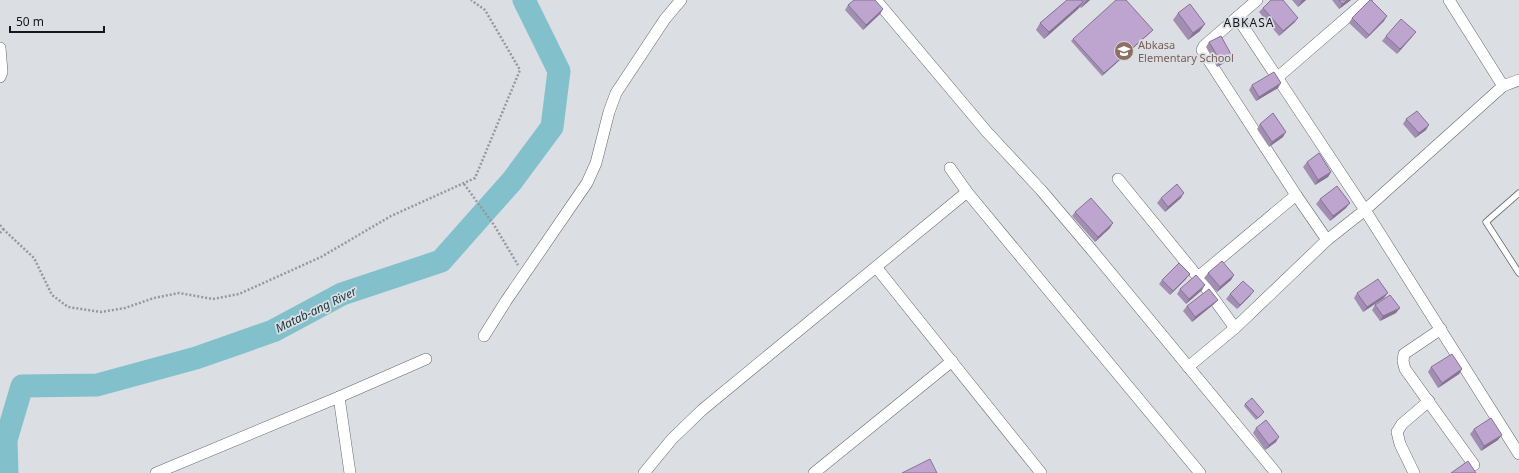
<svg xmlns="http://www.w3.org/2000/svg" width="1519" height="473" font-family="'Noto Sans',sans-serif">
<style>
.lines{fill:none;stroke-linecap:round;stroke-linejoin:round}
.river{stroke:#82c1cb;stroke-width:23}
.service-casing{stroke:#65686d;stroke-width:7}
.minor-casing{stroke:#65686d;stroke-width:12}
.path{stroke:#96999c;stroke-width:2.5;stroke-dasharray:2 2;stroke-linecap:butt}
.service{stroke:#fff;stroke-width:5.5}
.minor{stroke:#fff;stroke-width:11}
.wall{fill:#a38eb3}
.shaded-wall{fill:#847492}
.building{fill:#bda5d0;stroke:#847492}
.labels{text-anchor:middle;stroke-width:3.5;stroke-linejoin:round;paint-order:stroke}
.education-label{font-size:11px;fill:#785e54;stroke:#dbdfe4;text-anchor:start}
.neighbourhood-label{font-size:12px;letter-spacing:1px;fill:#161719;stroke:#dbdfe4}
.water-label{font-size:12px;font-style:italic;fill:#18383c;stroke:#dbdfe4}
</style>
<rect width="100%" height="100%" fill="#dbdfe4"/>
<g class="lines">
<!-- river -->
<path class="river" d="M 7,473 L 6,440 L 22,386 L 97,385 L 196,358 L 273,331 L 342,294 L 441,261 L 512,181 L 552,127 L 559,71 L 524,0"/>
<defs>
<path id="service" d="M 1519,193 L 1486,222 L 1519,273"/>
<g id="minor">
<path d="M 876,0 L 987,132 L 1041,190 L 1091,249 L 1276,473"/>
<path d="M 1257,0 L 1204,46 L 1202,50 L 1296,195 L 1327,240"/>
<path d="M 1449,0 L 1503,86"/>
<path d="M 1237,17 L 1365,210 L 1519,454"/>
<path d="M 0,48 L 2,72 L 0,77"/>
<path d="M 1278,77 L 1367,0"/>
<path d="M 950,168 L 967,192 L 1200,473"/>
<path d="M 1118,179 L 1198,277 L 1235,328"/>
<path d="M 876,267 L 1041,473"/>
<path d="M 1198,277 L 1296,195"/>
<path d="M 1441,329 L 1404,354 L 1403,361 L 1405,369 L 1474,465"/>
<path d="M 484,336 L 506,301 L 587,183 L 596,163 L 609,112 L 616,93 L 665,19 L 681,0"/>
<path d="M 1188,367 L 1235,328 L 1327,240 L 1365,210 L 1503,86 L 1519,80"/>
<path d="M 339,397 L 426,359"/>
<path d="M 156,473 L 339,397 L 350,473"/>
<path d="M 644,473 L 672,439 L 702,410 L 967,192"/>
<path d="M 814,473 L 952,361"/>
<path d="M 1414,473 L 1400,444 L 1397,432 L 1402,424 L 1429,401"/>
</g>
</defs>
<!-- service casing -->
<use href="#service" class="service-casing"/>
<!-- minor casing -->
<use href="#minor" class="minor-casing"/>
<!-- path -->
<g class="path">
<path d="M 464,184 L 494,225 L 518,265"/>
<path d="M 0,225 L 3,229 L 0,233"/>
<path d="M 3,229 L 34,258 L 52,295 L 68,307 L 101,312 L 125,308 L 154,298 L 179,293 L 213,299 L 239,294 L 321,257 L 391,216 L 475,178 L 520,70 L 485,10 L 471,0"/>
</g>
<!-- service -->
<use href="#service" class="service"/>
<!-- minor -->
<use href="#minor" class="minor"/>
</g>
<!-- wall -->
<g class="wall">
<path d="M 1067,0 L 1090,0 L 1081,8 L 1080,7 L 1078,9 L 1044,39 L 1036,30 L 1040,23 Z"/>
<path d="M 1292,0 L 1306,0 L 1298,7 Z"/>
<path d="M 1332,0 L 1351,0 L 1339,9 Z"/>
<path d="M 848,5 L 883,9 L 880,14 L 863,30 L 845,10 Z"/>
<path d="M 1263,8 L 1295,22 L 1279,36 L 1259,12 Z"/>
<path d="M 1178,13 L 1200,31 L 1188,40 L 1173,20 Z"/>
<path d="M 1352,18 L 1384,21 L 1366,39 L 1349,23 Z"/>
<path d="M 1151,32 L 1102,76 L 1071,41 L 1073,39 Z"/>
<path d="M 1386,36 L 1412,37 L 1397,54 L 1382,41 Z"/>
<path d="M 1209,42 L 1229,60 L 1217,67 L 1206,47 Z"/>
<path d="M 1252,85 L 1278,88 L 1256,101 L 1249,90 Z"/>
<path d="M 1406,119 L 1426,130 L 1415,138 L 1403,124 Z"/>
<path d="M 1260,124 L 1283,137 L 1269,147 L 1257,129 Z"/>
<path d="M 1307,162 L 1331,172 L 1328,177 L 1315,185 L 1303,167 Z"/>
<path d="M 1161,198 L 1181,198 L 1165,212 L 1157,203 Z"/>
<path d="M 1320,199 L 1346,208 L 1330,221 L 1316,204 Z"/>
<path d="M 1075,212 L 1110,228 L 1095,242 L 1072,216 Z"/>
<path d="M 1208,273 L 1234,275 L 1231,280 L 1217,292 L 1204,278 Z"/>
<path d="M 1186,279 L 1170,295 L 1159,284 L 1162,280 Z"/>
<path d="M 1180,289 L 1202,290 L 1186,304 L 1177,294 Z"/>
<path d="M 1357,293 L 1384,298 L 1363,312 L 1354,298 Z"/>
<path d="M 1230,294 L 1250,296 L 1237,309 L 1226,299 Z"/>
<path d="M 1218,300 L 1214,304 L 1192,322 L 1183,311 L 1187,306 Z"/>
<path d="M 1375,305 L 1396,313 L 1380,321 L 1372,310 Z"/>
<path d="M 1431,367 L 1462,369 L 1459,374 L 1438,388 L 1428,372 Z"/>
<path d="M 1245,404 L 1262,415 L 1256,420 L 1244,406 Z"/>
<path d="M 1256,428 L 1276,442 L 1265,450 L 1253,433 Z"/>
<path d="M 1474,429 L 1498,440 L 1481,451 L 1470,434 Z"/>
</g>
<!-- shaded-wall -->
<g class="shaded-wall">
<path d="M 1087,0 L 1090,0 L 1081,8 L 1086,1 Z"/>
<path d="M 1302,0 L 1306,0 L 1298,7 Z"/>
<path d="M 1348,0 L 1351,0 L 1339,9 L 1342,4 Z"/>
<path d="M 1083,2 L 1078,9 L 1044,39 L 1049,32 Z"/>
<path d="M 883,9 L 880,14 L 863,30 L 866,25 Z"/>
<path d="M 1387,16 L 1384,21 L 1366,39 L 1369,35 Z"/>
<path d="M 1298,18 L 1295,22 L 1279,36 L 1283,31 Z"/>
<path d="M 1205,24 L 1200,31 L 1188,40 L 1193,33 Z"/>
<path d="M 1153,30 L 1151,32 L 1102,76 L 1104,73 Z"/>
<path d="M 1416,32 L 1412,37 L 1397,54 L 1400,49 Z"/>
<path d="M 1232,56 L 1229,60 L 1217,67 L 1221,62 Z"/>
<path d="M 1281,83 L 1278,88 L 1256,101 L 1259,97 Z"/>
<path d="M 1429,125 L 1426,130 L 1415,138 L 1419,133 Z"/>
<path d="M 1286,132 L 1283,137 L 1269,147 L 1272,142 Z"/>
<path d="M 1331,172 L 1328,177 L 1315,185 L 1318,180 Z"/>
<path d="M 1184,193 L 1181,198 L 1165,212 L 1168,207 Z"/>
<path d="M 1350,203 L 1346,208 L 1330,221 L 1333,216 Z"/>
<path d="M 1113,223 L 1110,228 L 1095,242 L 1098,237 Z"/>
<path d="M 1190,274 L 1186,279 L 1170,295 L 1173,291 Z"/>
<path d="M 1234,275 L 1231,280 L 1217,292 L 1220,287 Z"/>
<path d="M 1205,285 L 1202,290 L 1186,304 L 1189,299 Z"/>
<path d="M 1254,291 L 1250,296 L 1237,309 L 1240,305 Z"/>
<path d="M 1388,293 L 1384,298 L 1363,312 L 1367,307 Z"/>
<path d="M 1218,300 L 1214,304 L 1192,322 L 1195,317 Z"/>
<path d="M 1400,308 L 1396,313 L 1380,321 L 1383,316 Z"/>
<path d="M 1462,369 L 1459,374 L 1438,388 L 1442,383 Z"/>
<path d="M 1502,435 L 1498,440 L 1481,451 L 1484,446 Z"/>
<path d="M 1279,437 L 1276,442 L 1265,450 L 1269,445 Z"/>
</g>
<!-- building -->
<g class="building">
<path d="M 854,0 L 875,0 L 883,9 L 866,25 L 848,5 Z"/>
<path d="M 1067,0 L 1081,0 L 1083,2 L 1049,32 L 1040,23 Z"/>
<path d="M 1116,0 L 1126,0 L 1153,30 L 1104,73 L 1073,39 Z"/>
<path d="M 1271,0 L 1283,0 L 1298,18 L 1283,31 L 1263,8 Z"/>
<path d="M 1339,0 L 1348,0 L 1342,4 Z"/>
<path d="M 1370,0 L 1371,0 L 1387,16 L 1369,35 L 1352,18 Z"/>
<path d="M 1190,4 L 1205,24 L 1193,33 L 1178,13 Z"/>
<path d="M 1401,19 L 1416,32 L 1400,49 L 1386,36 Z"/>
<path d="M 1221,36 L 1232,56 L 1221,62 L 1209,42 Z"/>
<path d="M 1274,72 L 1281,83 L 1259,97 L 1252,85 Z"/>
<path d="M 1417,111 L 1429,125 L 1419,133 L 1406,119 Z"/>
<path d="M 1273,113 L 1286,132 L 1272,142 L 1260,124 Z"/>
<path d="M 1319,153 L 1331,172 L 1318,180 L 1307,162 Z"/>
<path d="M 1177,184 L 1184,193 L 1168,207 L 1161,198 Z"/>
<path d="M 1337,186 L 1350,203 L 1333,216 L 1320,199 Z"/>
<path d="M 1091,198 L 1113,223 L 1098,237 L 1075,212 Z"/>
<path d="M 1222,261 L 1234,275 L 1220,287 L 1208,273 Z"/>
<path d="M 1179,263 L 1190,274 L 1173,291 L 1162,280 Z"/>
<path d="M 1196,275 L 1205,285 L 1189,299 L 1180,289 Z"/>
<path d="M 1378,279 L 1388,293 L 1367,307 L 1357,293 Z"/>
<path d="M 1243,281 L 1254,291 L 1240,305 L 1230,294 Z"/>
<path d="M 1209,289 L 1218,300 L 1195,317 L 1187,306 Z"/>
<path d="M 1390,295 L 1400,308 L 1383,316 L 1375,305 Z"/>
<path d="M 1452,354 L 1462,369 L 1442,383 L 1431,367 Z"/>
<path d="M 1252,398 L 1264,412 L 1258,418 L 1245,404 Z"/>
<path d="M 1491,418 L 1502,435 L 1484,446 L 1474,429 Z"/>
<path d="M 1266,420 L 1279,437 L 1269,445 L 1256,428 Z"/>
<path d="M 930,459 L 937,473 L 902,473 Z"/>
<path d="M 1468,461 L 1476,473 L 1451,473 Z"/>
</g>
<!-- icons -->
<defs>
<symbol id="school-disc" viewBox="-11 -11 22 22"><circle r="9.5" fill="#8d6e63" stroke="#dbdfe4"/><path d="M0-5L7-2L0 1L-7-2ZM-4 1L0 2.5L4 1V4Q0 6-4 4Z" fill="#fff"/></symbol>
</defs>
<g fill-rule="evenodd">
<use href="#school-disc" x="1113" y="40" width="22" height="22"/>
</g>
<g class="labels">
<!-- education labels -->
<g class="education-label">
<text x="1138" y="49">Abkasa<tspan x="1138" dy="13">Elementary School</tspan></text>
</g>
<!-- neighbourhood labels -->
<g class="neighbourhood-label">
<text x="1249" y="27">ABKASA</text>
</g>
<!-- water labels -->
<g class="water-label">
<text transform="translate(316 310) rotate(-26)" y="4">Matab-ang River</text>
</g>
</g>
<!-- scale -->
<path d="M10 26v6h94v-6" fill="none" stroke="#161719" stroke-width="2"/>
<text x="16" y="26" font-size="12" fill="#161719" stroke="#dbdfe4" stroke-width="3" paint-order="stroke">50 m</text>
</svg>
